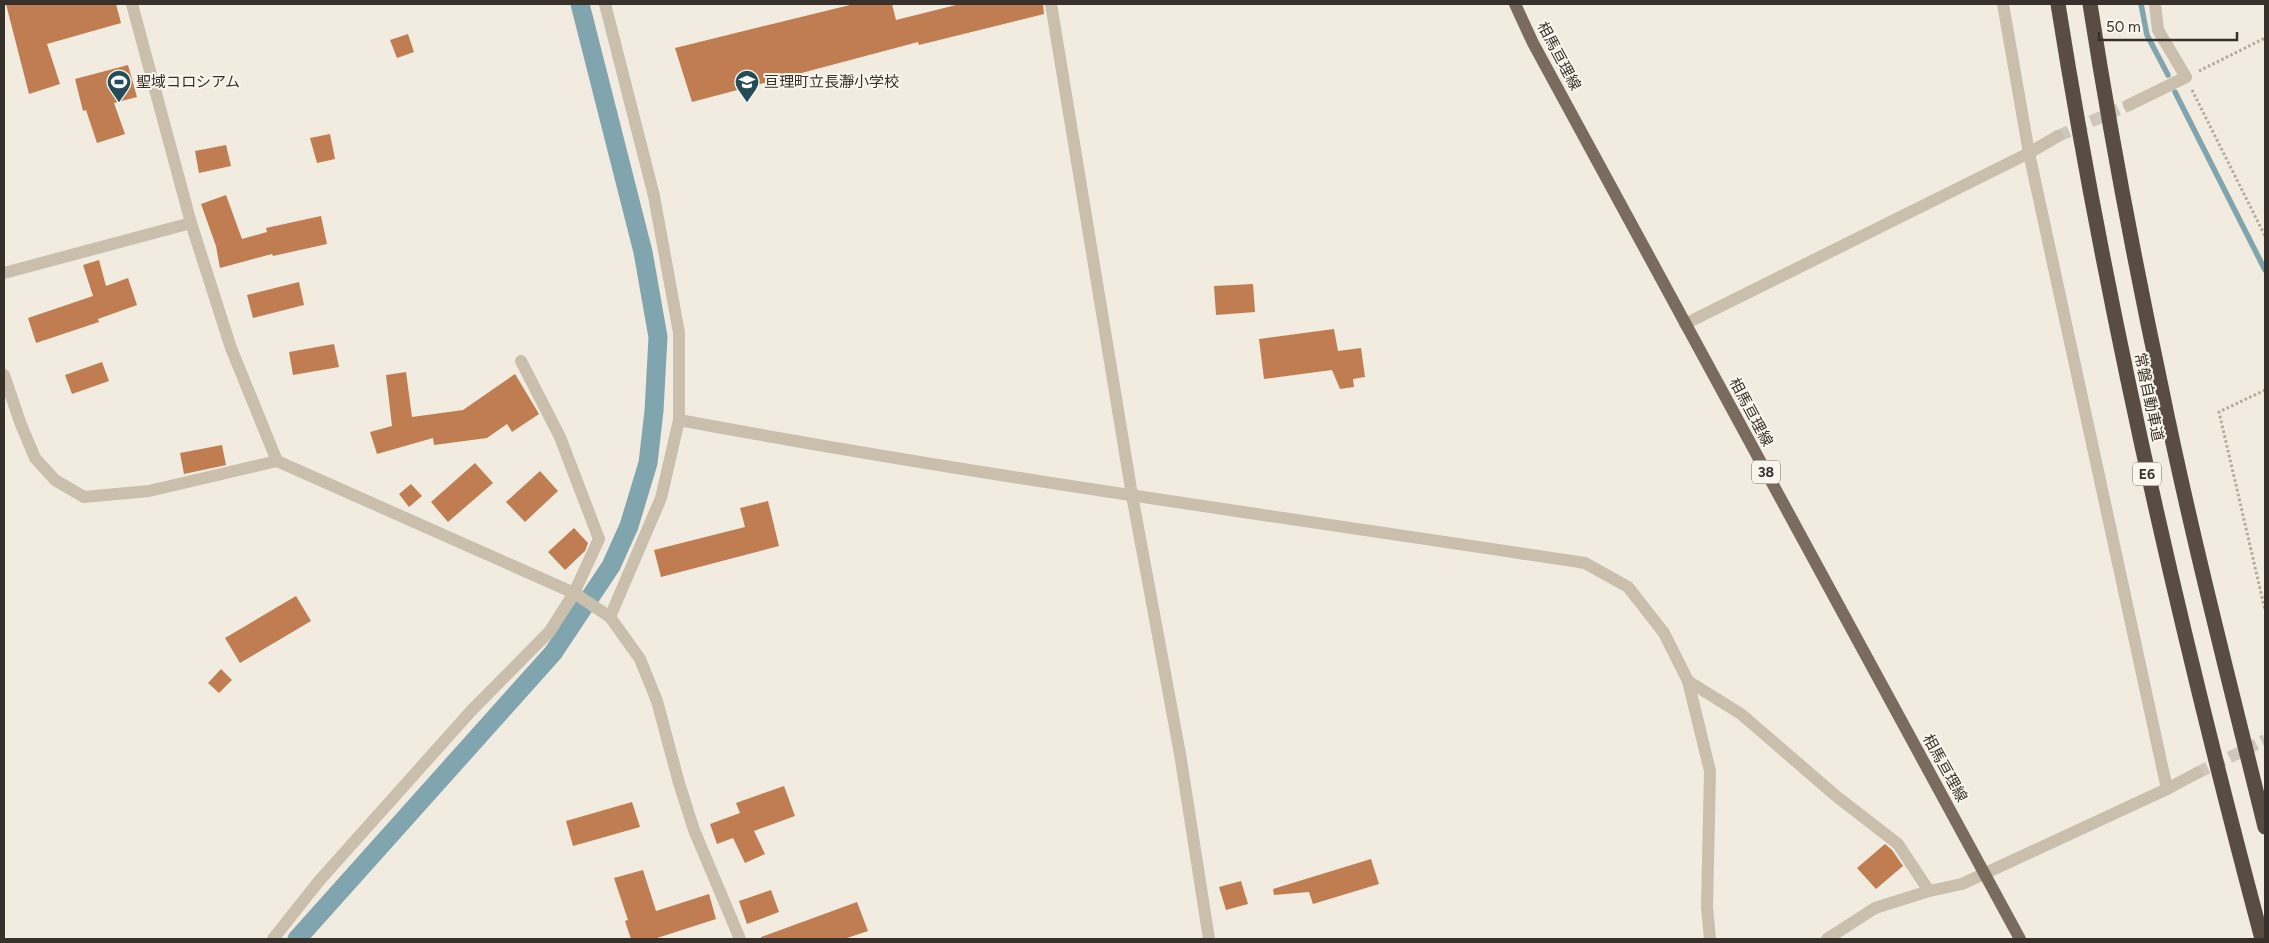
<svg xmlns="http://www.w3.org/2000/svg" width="2269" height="943" font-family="Figtree,'Noto Sans JP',sans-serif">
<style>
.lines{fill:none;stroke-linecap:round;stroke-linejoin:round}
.stream{stroke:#81a5ae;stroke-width:5.5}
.canal{stroke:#81a5ae;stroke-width:19}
.building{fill:#bf7d51}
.minor-tunnel{stroke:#cdc7bc;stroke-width:12;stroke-dasharray:12 6;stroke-linecap:butt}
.path{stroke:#b6a997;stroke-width:3;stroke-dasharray:2.5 2.5;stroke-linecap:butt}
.minor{stroke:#cabeac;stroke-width:12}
.major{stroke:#796b5d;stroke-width:12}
.highway{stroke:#594d43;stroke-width:15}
.labels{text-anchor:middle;stroke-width:4;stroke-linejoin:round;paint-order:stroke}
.shield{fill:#faf6ed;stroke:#726c65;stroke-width:1}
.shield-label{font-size:14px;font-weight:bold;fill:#38312b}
.street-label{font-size:15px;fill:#38312b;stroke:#faf6ed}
.poi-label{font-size:15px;fill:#38312b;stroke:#faf6ed;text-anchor:start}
</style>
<rect width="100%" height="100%" fill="#f2ece0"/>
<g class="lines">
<!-- stream -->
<g class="stream">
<path d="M 2141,4 L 2147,35 L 2168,75"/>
<path d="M 2175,92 L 2265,270"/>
</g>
<!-- canal -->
<path class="canal" d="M 297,939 L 553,653 L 611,566 L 629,526 L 648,463 L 654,411 L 658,337 L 643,252 L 580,4"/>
</g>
<!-- building -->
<g class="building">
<path d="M 6,4 L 116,4 L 121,23 L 47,44 L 60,84 L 29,94 Z"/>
<path d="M 854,4 L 892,4 L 896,20 L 960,4 L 1043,4 L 1044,14 L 919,45 L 918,42 L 692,102 L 675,48 Z"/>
<path d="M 408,34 L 414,52 L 397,58 L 390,40 Z"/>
<path d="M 128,65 L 137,97 L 114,103 L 125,134 L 97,143 L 86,110 L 83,111 L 75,79 Z"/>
<path d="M 330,134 L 335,159 L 317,163 L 310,138 Z"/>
<path d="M 226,145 L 231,166 L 199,173 L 195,151 Z"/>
<path d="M 226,195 L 242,239 L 267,232 L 266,228 L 321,216 L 327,244 L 273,256 L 272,254 L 220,268 L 216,246 L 201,204 Z"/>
<path d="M 99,260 L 106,286 L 128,278 L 137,305 L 98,319 L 99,322 L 36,343 L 28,318 L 93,296 L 83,265 Z"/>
<path d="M 299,282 L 304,305 L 253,318 L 247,295 Z"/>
<path d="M 1253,284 L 1255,312 L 1216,315 L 1214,286 Z"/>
<path d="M 1334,329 L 1338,351 L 1361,348 L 1365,377 L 1353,379 L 1354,387 L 1340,389 L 1332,370 L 1264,379 L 1259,339 Z"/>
<path d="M 334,344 L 339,367 L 293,375 L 289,352 Z"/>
<path d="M 102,362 L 109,381 L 72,394 L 65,375 Z"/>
<path d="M 406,372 L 412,417 L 463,410 L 515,374 L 539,414 L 512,432 L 507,424 L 487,438 L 434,445 L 433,438 L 377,454 L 370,432 L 392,426 L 386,375 Z"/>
<path d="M 222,445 L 226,465 L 184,474 L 180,453 Z"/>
<path d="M 475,463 L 493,483 L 448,522 L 431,502 Z"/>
<path d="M 540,471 L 558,491 L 525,522 L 506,502 Z"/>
<path d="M 411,484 L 422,496 L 409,507 L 399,494 Z"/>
<path d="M 768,501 L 779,546 L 661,577 L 654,550 L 745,527 L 740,508 Z"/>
<path d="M 574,528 L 588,543 L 585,551 L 565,570 L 548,552 Z"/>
<path d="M 296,596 L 311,621 L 240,663 L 225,638 Z"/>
<path d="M 221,669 L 232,680 L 219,693 L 208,683 Z"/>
<path d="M 784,786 L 795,816 L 754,831 L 765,854 L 745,863 L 733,838 L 717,844 L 710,824 L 740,813 L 736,803 Z"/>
<path d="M 632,802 L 640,827 L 573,846 L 566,821 Z"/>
<path d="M 1885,844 L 1892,850 L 1903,866 L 1876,889 L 1857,868 Z"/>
<path d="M 1371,859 L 1379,884 L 1313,904 L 1309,892 L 1274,895 L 1273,889 Z"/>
<path d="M 643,870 L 656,911 L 709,894 L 716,919 L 654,939 L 631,939 L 625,921 L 628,920 L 614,878 Z"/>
<path d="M 1241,881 L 1248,904 L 1226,910 L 1219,887 Z"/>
<path d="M 771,890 L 779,912 L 747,924 L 739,901 Z"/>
<path d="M 857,902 L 868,931 L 844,939 L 761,939 L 761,937 Z"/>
</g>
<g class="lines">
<!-- minor-tunnel -->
<g class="minor-tunnel">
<path d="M 2058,136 L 2129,105"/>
<path d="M 2197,773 L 2265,740"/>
</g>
<!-- path -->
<g class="path">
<path d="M 2199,71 L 2265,38"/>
<path d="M 2192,90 L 2265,236"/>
<path d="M 2265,390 L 2219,412 L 2265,610"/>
</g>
<!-- minor -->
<g class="minor">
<path d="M 132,4 L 191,223 L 231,348 L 277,461 L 574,593 L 610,617 L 640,659 L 657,701 L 679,783 L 694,830 L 740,939"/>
<path d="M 605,4 L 654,196 L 679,333 L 679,420 L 661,498 L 610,617"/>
<path d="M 1051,4 L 1132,495 L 1180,754 L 1209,939"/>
<path d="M 2003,4 L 2029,153 L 2058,136"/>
<path d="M 2129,105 L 2186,77 L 2158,30 L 2155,4"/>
<path d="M 4,273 L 191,223"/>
<path d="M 1685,324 L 2029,153 L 2167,789 L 1962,884 L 1929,891 L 1875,908 L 1827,939"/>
<path d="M 4,375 L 20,422 L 35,458 L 55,480 L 84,497 L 149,491 L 277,461"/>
<path d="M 679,420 C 979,476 1283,517 1585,563 L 1628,587 L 1664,633 L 1688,681 L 1710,771 L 1707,907 L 1710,939"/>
<path d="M 1688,681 L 1741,714 L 1836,796 L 1898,844 L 1929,891"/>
<path d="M 2167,789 L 2197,773"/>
<path d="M 273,939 L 319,881 L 471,711 L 550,631 L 574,593 L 599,539 L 560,437 L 521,361"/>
</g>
<!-- major -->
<path class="major" d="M 1515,4 L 1533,43 L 2020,939"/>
<!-- highway -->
<g class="highway">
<path d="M 2058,4 C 2108,319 2180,631 2262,939"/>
<path d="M 2090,4 C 2110,132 2134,259 2161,386 C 2191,534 2229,680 2265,827"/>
</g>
</g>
<!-- icons -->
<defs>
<symbol id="stadium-pin" viewBox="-11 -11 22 30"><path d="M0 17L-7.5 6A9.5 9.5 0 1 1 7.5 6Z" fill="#224c58" stroke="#faf6ed"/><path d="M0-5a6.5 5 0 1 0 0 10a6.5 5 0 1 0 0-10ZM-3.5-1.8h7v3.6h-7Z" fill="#fff"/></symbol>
<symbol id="school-pin" viewBox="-11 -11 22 30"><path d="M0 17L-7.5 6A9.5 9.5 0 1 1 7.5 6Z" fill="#224c58" stroke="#faf6ed"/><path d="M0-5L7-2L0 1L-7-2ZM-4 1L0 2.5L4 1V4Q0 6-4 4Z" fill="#fff"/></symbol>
</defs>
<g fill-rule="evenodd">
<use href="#stadium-pin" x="105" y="68" width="28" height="38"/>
<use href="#school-pin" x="733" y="68" width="28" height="38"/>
</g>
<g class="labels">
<!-- shield labels -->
<g class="shield">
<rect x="1752" y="460.5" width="28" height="23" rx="4"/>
<rect x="2133" y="462.5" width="28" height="23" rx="4"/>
</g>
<g class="shield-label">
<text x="1766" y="477">38</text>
<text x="2147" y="479">E6</text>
</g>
<!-- street labels -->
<g class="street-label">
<text transform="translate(1559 56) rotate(62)" y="5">相馬亘理線</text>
<text transform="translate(2149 397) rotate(78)" y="5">常磐自動車道</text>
<text transform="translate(1751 412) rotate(62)" y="5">相馬亘理線</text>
<text transform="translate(1945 768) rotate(61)" y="5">相馬亘理線</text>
</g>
<!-- poi labels -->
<g class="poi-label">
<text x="136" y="87">聖域コロシアム</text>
<text x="764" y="87">亘理町立長瀞小学校</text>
</g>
</g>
<!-- border -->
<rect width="2269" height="943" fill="none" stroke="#38312b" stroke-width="10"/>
<!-- scale -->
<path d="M2099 32v8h138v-8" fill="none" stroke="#38312b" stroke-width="2.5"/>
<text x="2106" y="32" font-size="15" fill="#38312b" stroke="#faf6ed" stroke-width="4" paint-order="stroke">50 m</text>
</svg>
